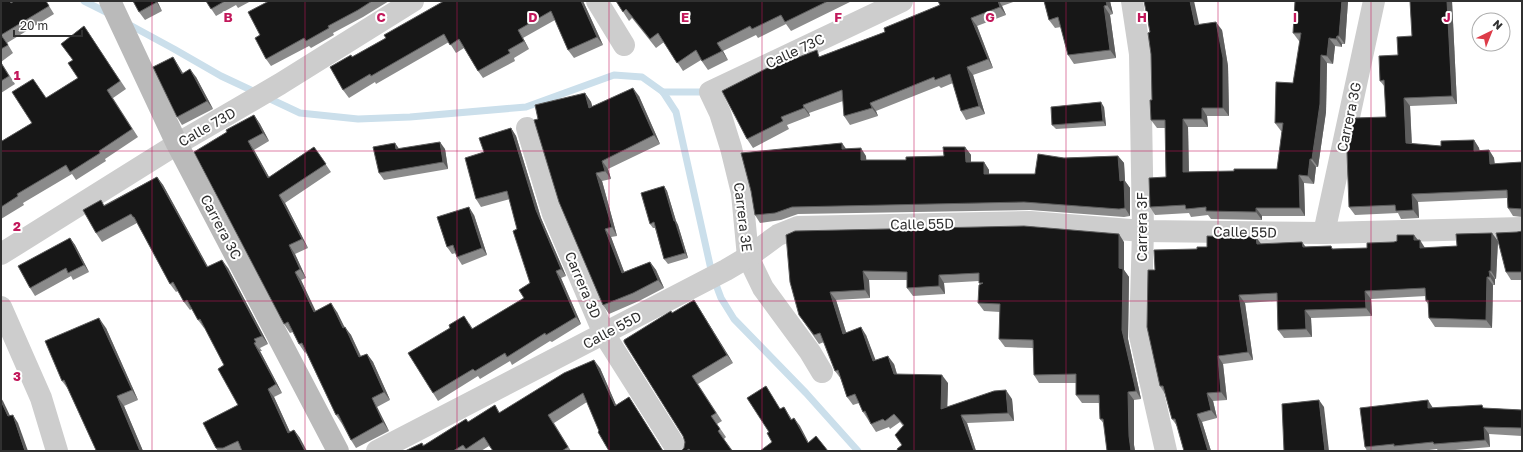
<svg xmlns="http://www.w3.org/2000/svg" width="1523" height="452" font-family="'Golos Text',sans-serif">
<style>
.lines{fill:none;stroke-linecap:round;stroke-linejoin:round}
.stream{stroke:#cbdfeb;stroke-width:7}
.street{stroke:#cdcdcd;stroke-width:22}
.secondary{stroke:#bababa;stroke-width:22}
.wall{fill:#8b8b8b}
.shaded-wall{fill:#5d5d5d}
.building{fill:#171717;stroke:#5d5d5d}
.grid{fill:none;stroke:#c2185b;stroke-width:1;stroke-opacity:0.55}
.labels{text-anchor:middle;stroke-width:4;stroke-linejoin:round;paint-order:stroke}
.street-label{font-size:14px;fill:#303030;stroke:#fff}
.grid-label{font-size:13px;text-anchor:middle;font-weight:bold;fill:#c2185b;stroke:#fff;stroke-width:4;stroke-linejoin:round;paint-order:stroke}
</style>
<rect width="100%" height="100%" fill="#fff"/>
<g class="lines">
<!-- stream -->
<g class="stream">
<path d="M 84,1 L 110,14"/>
<path d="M 128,24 L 174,49 L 221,76 L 300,113 L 358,119 L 410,117 L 526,107 L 614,75 L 642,77 L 663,92 L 676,112 L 712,274 L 721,298 L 734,319 L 806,393 L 858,451"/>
<path d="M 663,92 L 707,92"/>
</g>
<!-- street -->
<g class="street">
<path d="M 597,1 L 624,45"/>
<path d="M 1132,1 L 1140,54 L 1143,231 L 1140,336 L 1166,451"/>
<path d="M 527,128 L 553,214 L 604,334 L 678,451"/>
<path d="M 1324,233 L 1374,1"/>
<path d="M 1,254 L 177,144 L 280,84 L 413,1"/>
<path d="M 1,307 L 41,398 L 57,451"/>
<path d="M 822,372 L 810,352 L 763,288 L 748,257 L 742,193 L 731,148 L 720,113 L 710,92 L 902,1"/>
<path d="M 377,451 L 726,270 L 748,257 L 778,235 L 798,227 L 1030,222 L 1143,231 L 1324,233 L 1522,228"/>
</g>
<!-- secondary -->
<path class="secondary" d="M 110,1 L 177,144 L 338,451"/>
</g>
<!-- wall -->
<g class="wall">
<path d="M 46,1 L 54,14 L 7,43 L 13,53 L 1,62 L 1,2 L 11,3 Z"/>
<path d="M 133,1 L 157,1 L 162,11 L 145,20 L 139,12 Z"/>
<path d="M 206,1 L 251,1 L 238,8 L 236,5 L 216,16 Z"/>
<path d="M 269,1 L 389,1 L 363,17 L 333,33 L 334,35 L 311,48 L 309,46 L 271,66 L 266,59 L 260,35 Z"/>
<path d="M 583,1 L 603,45 L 574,58 L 568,50 L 555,20 L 523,38 L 529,49 L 514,58 L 515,61 L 483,78 L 478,71 L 464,48 L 456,53 L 449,42 L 376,84 L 375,82 L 349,98 L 343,90 L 352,57 L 386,38 Z"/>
<path d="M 616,1 L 852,1 L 791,31 L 786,24 L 758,38 L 756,35 L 723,51 L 728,60 L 708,70 L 701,60 L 683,71 L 664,42 L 656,48 L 632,18 L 629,21 Z"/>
<path d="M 938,1 L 1016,1 L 1002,6 L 1006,15 L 977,26 L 993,68 L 973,75 L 985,114 L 966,120 L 961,111 L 953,83 L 941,88 L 939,86 L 876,111 L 878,116 L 850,125 L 844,116 L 843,101 L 809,113 L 810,116 L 787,125 L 789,129 L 753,148 L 747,139 L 786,62 L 821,56 L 885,32 L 940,5 Z"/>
<path d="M 1044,1 L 1110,1 L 1113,14 L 1110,15 L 1116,58 L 1074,64 L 1068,55 L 1061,27 L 1055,28 L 1049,20 Z"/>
<path d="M 1348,1 L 1345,44 L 1342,44 L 1342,47 L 1335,46 L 1333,64 L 1327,63 L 1326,112 L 1318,167 L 1316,167 L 1314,184 L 1304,183 L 1305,216 L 1262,216 L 1262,220 L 1211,219 L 1208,215 L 1191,217 L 1189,213 L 1155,215 L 1150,207 L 1166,177 L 1165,128 L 1157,128 L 1151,120 L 1152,100 L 1151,54 L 1150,32 L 1199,25 L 1222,30 L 1228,66 L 1229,116 L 1207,116 L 1208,127 L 1188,127 L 1189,172 L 1234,171 L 1277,169 L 1282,131 L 1281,131 L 1275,123 L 1293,83 L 1300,41 L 1299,41 L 1293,33 Z"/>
<path d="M 1410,1 L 1452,1 L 1457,104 L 1410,106 L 1412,144 L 1441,146 L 1474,140 L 1479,148 L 1480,151 L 1489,150 L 1494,158 L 1495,164 L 1522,162 L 1522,217 L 1513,216 L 1508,208 L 1507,198 L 1418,202 L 1419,218 L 1401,219 L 1398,213 L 1355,215 L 1349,207 L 1386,117 L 1385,87 L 1380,81 L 1412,36 Z"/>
<path d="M 84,26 L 126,89 L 113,98 L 138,137 L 105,159 L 106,161 L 76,180 L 72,174 L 23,203 L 24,205 L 1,219 L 1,139 L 2,141 L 32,123 L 46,98 L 78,78 L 73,60 L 61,44 Z"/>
<path d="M 173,57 L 183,73 L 196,77 L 213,109 L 182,125 L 177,117 Z"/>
<path d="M 1,62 L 15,84 L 1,93 Z"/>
<path d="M 585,93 L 591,102 L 592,106 L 639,96 L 660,144 L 608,169 L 611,179 L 602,181 L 617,236 L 611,237 L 624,272 L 650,262 L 656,270 L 664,288 L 639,301 L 609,314 L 603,305 L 538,119 Z"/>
<path d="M 1104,107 L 1106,126 L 1056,129 L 1052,125 Z"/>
<path d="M 254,115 L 260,124 L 269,141 L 254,150 L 269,177 L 314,147 L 331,172 L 285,203 L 308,248 L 295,254 L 306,278 L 301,280 L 315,311 L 337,312 L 344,327 L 351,335 L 361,356 L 367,354 L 373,362 L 390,400 L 377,407 L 389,431 L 356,448 L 351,440 L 342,424 L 336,415 L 306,352 L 305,353 L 299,344 L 293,332 L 290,333 L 284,324 L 227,132 Z"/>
<path d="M 511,128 L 516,136 L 541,218 L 566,276 L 561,278 L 581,324 L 552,342 L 550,341 L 512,365 L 510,361 L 480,379 L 478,376 L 438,401 L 433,393 L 469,323 L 473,329 L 524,298 L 530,283 L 510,199 L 481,207 L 476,199 L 484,152 Z"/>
<path d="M 965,147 L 971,155 L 971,162 L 984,162 L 989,170 L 989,174 L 1035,174 L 1064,158 L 1118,156 L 1124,163 L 1125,181 L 1130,188 L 1130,216 L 1124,217 L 1030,210 L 798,214 L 781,220 L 760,223 L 755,215 L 846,149 L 866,156 L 866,160 L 906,160 L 944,156 Z"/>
<path d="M 445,149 L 448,169 L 384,180 L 379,173 Z"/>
<path d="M 157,177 L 163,185 L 208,267 L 228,268 L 268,344 L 260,348 L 262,351 L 260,351 L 282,393 L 274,397 L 290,432 L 294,430 L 300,438 L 240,451 L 218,451 L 216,448 L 238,405 L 224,365 L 205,328 L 204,328 L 198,320 L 192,309 L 190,310 L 184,302 L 178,291 L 176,292 L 170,284 L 137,223 L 102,242 L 96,233 L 104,205 Z"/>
<path d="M 664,186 L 667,191 L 676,221 L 678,225 L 688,258 L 668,264 L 664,259 L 655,228 L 653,228 L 650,224 Z"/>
<path d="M 474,215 L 487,255 L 462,265 L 457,257 L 456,253 L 452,254 L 447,247 Z"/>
<path d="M 1522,231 L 1522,280 L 1511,280 L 1506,272 L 1517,232 Z"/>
<path d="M 786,235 L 1124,242 L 1124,270 L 1129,277 L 1128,339 L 1141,399 L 1134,400 L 1134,445 L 1135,451 L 1107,451 L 1104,424 L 1100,419 L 1099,403 L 1082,403 L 1076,395 L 1076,383 L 1039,383 L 1034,375 L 1033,348 L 1005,347 L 999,339 L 1000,312 L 984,311 L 978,303 L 980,284 L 979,283 L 979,281 L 944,283 L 945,294 L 913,296 L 907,288 L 907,280 L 869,280 L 870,298 L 836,300 L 846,332 L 866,335 L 875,360 L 894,364 L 897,374 L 948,383 L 947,407 L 1012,399 L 1014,421 L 967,423 L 976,451 L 898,451 L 902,446 L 903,426 L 900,422 L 890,429 L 889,427 L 876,432 L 863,412 L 859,403 L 853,405 L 847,397 L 841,379 L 835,371 L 824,342 L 819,344 L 799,315 Z"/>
<path d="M 1414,235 L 1418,240 L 1425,248 L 1457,246 L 1498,241 L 1496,279 L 1495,279 L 1495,285 L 1493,285 L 1492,328 L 1435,327 L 1429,318 L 1428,304 L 1426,301 L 1426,296 L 1371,299 L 1372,316 L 1311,318 L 1312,337 L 1284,338 L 1278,330 L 1277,301 L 1245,303 L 1253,360 L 1223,364 L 1227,400 L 1213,401 L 1217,418 L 1202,422 L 1211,451 L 1184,451 L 1177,426 L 1172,419 L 1165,394 L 1160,386 L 1155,270 L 1197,249 L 1261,244 L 1306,247 L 1331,246 L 1333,249 L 1367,248 L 1394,242 Z"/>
<path d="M 70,238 L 75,245 L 89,272 L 73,280 L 71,276 L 35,296 L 30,288 Z"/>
<path d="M 699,308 L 733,363 L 698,384 L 722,421 L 717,424 L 726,437 L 724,439 L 733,451 L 681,451 L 684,448 L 685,442 L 672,313 Z"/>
<path d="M 106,328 L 138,400 L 124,406 L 143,451 L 93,451 L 96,450 L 68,389 L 62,381 Z"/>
<path d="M 600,368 L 616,405 L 629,397 L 663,451 L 599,431 L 587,402 L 554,423 L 571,451 L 493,451 L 489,446 L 481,451 L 405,451 L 422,443 L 424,445 L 468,422 L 495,405 L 500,413 Z"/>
<path d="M 1433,408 L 1485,408 L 1522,410 L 1522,436 L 1489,434 L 1490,447 L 1444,451 L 1438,451 L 1437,449 L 1421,451 L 1367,451 L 1365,447 Z"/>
</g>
<!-- shaded-wall -->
<g class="shaded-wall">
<path d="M 156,1 L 157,1 L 162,11 Z"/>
<path d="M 581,1 L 583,1 L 603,45 L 597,37 Z"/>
<path d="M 998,1 L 999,1 L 1002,6 L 1006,15 L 1000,7 Z"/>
<path d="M 1106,1 L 1110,1 L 1113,14 L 1107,5 Z"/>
<path d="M 1190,1 L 1194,1 L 1201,33 L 1195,25 Z"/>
<path d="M 1342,1 L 1348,1 L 1345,44 L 1339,36 Z"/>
<path d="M 1447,1 L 1452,1 L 1457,104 L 1452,96 Z"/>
<path d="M 1104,6 L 1110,15 L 1116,58 L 1110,50 Z"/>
<path d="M 971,18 L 977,26 L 993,68 L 988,59 Z"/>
<path d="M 1216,22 L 1222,30 L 1228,66 L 1229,116 L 1223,108 Z"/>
<path d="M 518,30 L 523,38 L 529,49 L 524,41 Z"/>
<path d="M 1337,36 L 1342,44 L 1342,47 L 1336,39 Z"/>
<path d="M 1329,38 L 1335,46 L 1333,64 L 1327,56 Z"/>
<path d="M 717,43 L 723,51 L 728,60 L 722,51 Z"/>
<path d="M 1321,55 L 1327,63 L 1326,112 L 1318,167 L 1312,159 Z"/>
<path d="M 173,57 L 178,65 L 188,82 L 182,74 Z"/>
<path d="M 967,67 L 973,75 L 985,114 L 979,106 Z"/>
<path d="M 190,69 L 196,77 L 213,109 L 207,101 Z"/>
<path d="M 633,88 L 639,96 L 660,144 L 654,135 Z"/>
<path d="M 585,93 L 591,102 L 595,116 L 589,108 Z"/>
<path d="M 1404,98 L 1410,106 L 1412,151 L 1406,143 Z"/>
<path d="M 1101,102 L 1104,107 L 1106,126 L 1103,121 Z"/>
<path d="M 870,103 L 876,111 L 878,116 L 872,108 Z"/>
<path d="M 803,105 L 809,113 L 810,116 L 804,108 Z"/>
<path d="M 1202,108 L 1207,116 L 1208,127 L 1202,119 Z"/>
<path d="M 254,115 L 260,124 L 269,141 L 263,133 Z"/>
<path d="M 1183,119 L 1188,127 L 1189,180 L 1183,172 Z"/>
<path d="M 511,128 L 516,136 L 541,218 L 566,276 L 561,269 L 536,210 Z"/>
<path d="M 1474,140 L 1479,148 L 1480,159 L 1474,151 Z"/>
<path d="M 248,141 L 254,150 L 274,186 L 268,178 Z"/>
<path d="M 440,142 L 445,149 L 448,169 L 443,162 Z"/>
<path d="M 395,143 L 400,150 L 396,149 Z"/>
<path d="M 842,143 L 847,150 L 842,149 Z"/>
<path d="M 965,147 L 971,155 L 971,170 L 966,162 Z"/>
<path d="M 861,148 L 866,156 L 867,168 L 861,160 Z"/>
<path d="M 1489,150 L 1494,158 L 1495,172 L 1490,164 Z"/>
<path d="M 1118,156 L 1124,163 L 1125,181 L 1130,188 L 1130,216 L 1125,208 L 1120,181 Z"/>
<path d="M 1310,159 L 1316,167 L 1314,184 L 1308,176 Z"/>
<path d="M 602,161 L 608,169 L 611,179 L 605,171 Z"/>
<path d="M 984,162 L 989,170 L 989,182 L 984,174 Z"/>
<path d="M 596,173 L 602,181 L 617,236 L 612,227 Z"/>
<path d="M 1299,175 L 1304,183 L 1305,216 L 1300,208 Z"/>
<path d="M 157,177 L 163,185 L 213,276 L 207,267 Z"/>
<path d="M 664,186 L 667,191 L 676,221 L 678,225 L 688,258 L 685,253 L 674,221 Z"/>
<path d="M 1412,194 L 1418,202 L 1419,218 L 1413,210 Z"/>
<path d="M 279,195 L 285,203 L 308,248 L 302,239 Z"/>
<path d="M 469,207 L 474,215 L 487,255 L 482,248 Z"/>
<path d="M 1256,208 L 1262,216 L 1262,220 L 1256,212 Z"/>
<path d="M 605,229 L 611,237 L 628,282 L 622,273 Z"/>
<path d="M 1492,233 L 1498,241 L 1496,279 L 1491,271 Z"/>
<path d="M 1119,234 L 1124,242 L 1124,270 L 1129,277 L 1128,339 L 1141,399 L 1136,391 L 1122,330 L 1119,268 Z"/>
<path d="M 1414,235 L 1420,243 L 1414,240 Z"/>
<path d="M 1256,237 L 1262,245 L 1257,244 Z"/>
<path d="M 70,238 L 75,245 L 89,272 L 84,265 Z"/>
<path d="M 1420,240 L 1425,248 L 1420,248 Z"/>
<path d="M 1302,242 L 1308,250 L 1303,247 Z"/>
<path d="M 289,245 L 295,254 L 306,278 L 300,269 Z"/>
<path d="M 222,260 L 228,268 L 268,344 L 262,336 Z"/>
<path d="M 650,262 L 656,270 L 664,288 L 658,280 Z"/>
<path d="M 556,271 L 561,278 L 581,324 L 576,317 Z"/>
<path d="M 863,271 L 869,280 L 870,298 L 865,290 Z"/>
<path d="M 1489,271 L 1495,279 L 1495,285 L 1490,277 Z"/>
<path d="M 295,272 L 301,280 L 320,320 L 314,312 Z"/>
<path d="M 939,275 L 944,283 L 945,294 L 939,286 Z"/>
<path d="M 1487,277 L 1493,285 L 1492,328 L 1486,320 Z"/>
<path d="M 1365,291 L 1371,299 L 1372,316 L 1366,308 Z"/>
<path d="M 830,292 L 836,300 L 849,342 L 843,334 Z"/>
<path d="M 1239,295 L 1245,303 L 1253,360 L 1248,352 Z"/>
<path d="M 694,300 L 699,308 L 733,363 L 727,355 Z"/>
<path d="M 331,303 L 337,312 L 349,336 L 343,328 Z"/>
<path d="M 1305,310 L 1311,318 L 1312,337 L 1306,329 Z"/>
<path d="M 99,318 L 106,328 L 138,400 L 132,390 Z"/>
<path d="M 345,327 L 351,335 L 365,366 L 359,357 Z"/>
<path d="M 861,327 L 866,335 L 879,369 L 873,361 Z"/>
<path d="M 254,343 L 260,351 L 282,393 L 276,384 Z"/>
<path d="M 367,354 L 373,362 L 390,400 L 384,392 Z"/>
<path d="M 888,356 L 894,364 L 899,382 L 894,374 Z"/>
<path d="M 1218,356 L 1223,364 L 1227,400 L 1221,392 Z"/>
<path d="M 594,360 L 600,368 L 620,414 L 615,406 Z"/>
<path d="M 942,375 L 948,383 L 947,418 L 941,409 Z"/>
<path d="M 268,389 L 274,397 L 294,441 L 288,433 Z"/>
<path d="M 1006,390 L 1012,399 L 1014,421 L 1008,413 Z"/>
<path d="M 1128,392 L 1134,400 L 1134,445 L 1135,451 L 1131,451 L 1129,436 Z"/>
<path d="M 1207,393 L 1213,401 L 1217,418 L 1211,410 Z"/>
<path d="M 117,396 L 124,406 L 143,451 L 140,451 Z"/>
<path d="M 629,397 L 634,406 L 663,451 Z"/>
<path d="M 1,398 L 3,401 L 14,424 L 8,416 L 1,401 Z"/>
<path d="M 372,398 L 377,407 L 389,431 L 383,422 Z"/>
<path d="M 1319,400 L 1324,407 L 1329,451 L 1325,451 Z"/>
<path d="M 1428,400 L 1433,408 L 1428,408 Z"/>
<path d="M 784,407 L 789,415 L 797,428 L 791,420 Z"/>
<path d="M 1197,414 L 1202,422 L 1211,451 L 1208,451 Z"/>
<path d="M 13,415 L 18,423 L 28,451 L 25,451 Z"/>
<path d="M 961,415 L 967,423 L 976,451 L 974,451 Z"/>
<path d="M 794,418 L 800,426 L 813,451 L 808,443 Z"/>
<path d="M 1484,427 L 1489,434 L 1490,447 L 1485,440 Z"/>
<path d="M 294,430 L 300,438 L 307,451 L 305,451 Z"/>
</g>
<!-- building -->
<g class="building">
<path d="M 3,1 L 10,1 L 11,3 L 14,1 L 46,1 L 49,6 L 1,35 L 8,45 L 1,49 L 1,2 Z"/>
<path d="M 133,1 L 156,1 L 157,2 L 139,12 Z"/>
<path d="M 206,1 L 225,1 L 211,9 Z"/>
<path d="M 269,1 L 372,1 L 358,10 L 328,26 L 329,28 L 306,41 L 304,38 L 266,59 L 255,38 L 260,35 L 248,12 Z"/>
<path d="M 444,1 L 581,1 L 597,37 L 568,50 L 551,11 L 518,30 L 524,41 L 508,50 L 510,53 L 478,71 L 459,39 L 450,45 L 444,34 L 371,76 L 370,74 L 343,90 L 330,67 L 351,55 L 352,57 L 386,38 L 384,35 Z"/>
<path d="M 616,1 L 828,1 L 785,22 L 781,15 L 752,29 L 750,26 L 717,43 L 722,51 L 702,61 L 696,50 L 677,63 L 658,33 L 650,39 L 626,9 L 623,12 Z"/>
<path d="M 938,1 L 998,1 L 1000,7 L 971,18 L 988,59 L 967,67 L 979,106 L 961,111 L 950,74 L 935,80 L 934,77 L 870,103 L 872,108 L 844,116 L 842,90 L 803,105 L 804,108 L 781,117 L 783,121 L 747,139 L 722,91 L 785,59 L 786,62 L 817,50 L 819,57 L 885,32 L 884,28 L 940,5 Z"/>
<path d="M 1044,1 L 1106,1 L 1107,5 L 1104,6 L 1110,50 L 1068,55 L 1058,17 L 1049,20 Z"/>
<path d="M 1144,1 L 1190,1 L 1195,25 L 1216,22 L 1223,58 L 1223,108 L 1202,108 L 1202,119 L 1183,119 L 1183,172 L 1234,171 L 1234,169 L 1277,169 L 1283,123 L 1275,123 L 1276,82 L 1293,83 L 1301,33 L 1293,33 L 1295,1 L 1342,1 L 1339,36 L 1337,36 L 1336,39 L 1329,38 L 1327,56 L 1321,55 L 1320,104 L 1312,159 L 1310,159 L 1308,176 L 1299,175 L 1300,208 L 1256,208 L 1256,212 L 1206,211 L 1206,207 L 1186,209 L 1185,205 L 1150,207 L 1149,178 L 1166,177 L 1165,120 L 1151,120 L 1150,100 L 1152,100 L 1151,54 L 1148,33 L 1150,32 Z"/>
<path d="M 1410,1 L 1447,1 L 1452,96 L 1404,98 L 1406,143 L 1441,146 L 1441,141 L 1474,140 L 1474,151 L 1489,150 L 1490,164 L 1522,162 L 1522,209 L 1508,208 L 1507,190 L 1412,194 L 1413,210 L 1396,211 L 1395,205 L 1349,207 L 1347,153 L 1354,118 L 1386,117 L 1384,80 L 1380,81 L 1379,56 L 1398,55 L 1397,37 L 1412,36 Z"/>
<path d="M 84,26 L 120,81 L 107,90 L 132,129 L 99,151 L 100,153 L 70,172 L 66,165 L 17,194 L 18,196 L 1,207 L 1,139 L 2,141 L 32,123 L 12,92 L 33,79 L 46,98 L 78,78 L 68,63 L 73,60 L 61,44 Z"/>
<path d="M 173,57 L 182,74 L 190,69 L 207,101 L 177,117 L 153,67 Z"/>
<path d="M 1,63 L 9,76 L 1,81 Z"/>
<path d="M 633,88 L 654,135 L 602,161 L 605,171 L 596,173 L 612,227 L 605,229 L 622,273 L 650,262 L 658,280 L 633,293 L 603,305 L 559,202 L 534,120 L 538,119 L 535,105 L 585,93 L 589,108 Z"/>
<path d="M 1101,102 L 1103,121 L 1052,125 L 1051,107 Z"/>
<path d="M 254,115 L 263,133 L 248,141 L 268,178 L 314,147 L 326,164 L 279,195 L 302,239 L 289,245 L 300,269 L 295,272 L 314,312 L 331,303 L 343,328 L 345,327 L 359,357 L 367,354 L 384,392 L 372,398 L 383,422 L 351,440 L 338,414 L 336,415 L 302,343 L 299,344 L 288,322 L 284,324 L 194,152 L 227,132 L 226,130 Z"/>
<path d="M 511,128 L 536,210 L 561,269 L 556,271 L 576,317 L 546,335 L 545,333 L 507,357 L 505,353 L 475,371 L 473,369 L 433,393 L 408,353 L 450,328 L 449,325 L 464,316 L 472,329 L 524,298 L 519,290 L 530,283 L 513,231 L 517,229 L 507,191 L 476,199 L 465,158 L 484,152 L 479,138 Z"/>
<path d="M 440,142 L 443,162 L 379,173 L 373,147 L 395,143 L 396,149 Z"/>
<path d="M 842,143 L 842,149 L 861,148 L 861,160 L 906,160 L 906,157 L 944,156 L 943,147 L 965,147 L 966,162 L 984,162 L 984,174 L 1035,174 L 1038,154 L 1064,158 L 1118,156 L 1120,181 L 1124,180 L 1125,208 L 1119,209 L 1024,202 L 792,207 L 775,213 L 755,215 L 751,191 L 741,153 Z"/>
<path d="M 157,177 L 207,267 L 222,260 L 262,336 L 254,339 L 256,342 L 254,343 L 276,384 L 268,389 L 288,433 L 294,430 L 305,451 L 242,451 L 238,441 L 223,448 L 216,448 L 203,423 L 238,405 L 218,369 L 224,365 L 200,319 L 198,320 L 187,300 L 184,302 L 173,282 L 170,284 L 134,217 L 133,217 L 131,214 L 96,233 L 83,210 L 101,200 L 104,206 Z"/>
<path d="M 664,186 L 674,221 L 675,221 L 685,253 L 664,259 L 654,222 L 650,224 L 641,193 Z"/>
<path d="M 469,207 L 482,248 L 457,257 L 453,245 L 447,247 L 437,217 Z"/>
<path d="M 1024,226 L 1119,234 L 1119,268 L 1123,269 L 1122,330 L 1136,391 L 1128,392 L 1129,436 L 1131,451 L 1107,451 L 1103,419 L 1100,419 L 1099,395 L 1076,395 L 1076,374 L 1034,375 L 1033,340 L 999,339 L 1000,304 L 978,303 L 979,285 L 983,283 L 979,283 L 979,273 L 939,275 L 939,286 L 907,288 L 907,272 L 863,271 L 865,290 L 830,292 L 843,334 L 861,327 L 873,361 L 888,356 L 894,374 L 942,375 L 941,409 L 994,391 L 1006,390 L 1008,413 L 961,415 L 974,451 L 898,451 L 897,449 L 902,445 L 895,435 L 904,425 L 894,414 L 885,421 L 883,419 L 871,424 L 865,411 L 863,412 L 855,394 L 847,397 L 838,370 L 835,371 L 820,333 L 814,335 L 799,315 L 790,282 L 786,235 L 795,231 Z"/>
<path d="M 1522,231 L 1522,272 L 1506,272 L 1496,233 L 1517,232 Z"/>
<path d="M 1492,233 L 1491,271 L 1489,271 L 1490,277 L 1487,277 L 1486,320 L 1429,318 L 1428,300 L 1426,301 L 1425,288 L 1365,291 L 1366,308 L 1305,310 L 1306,329 L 1278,330 L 1277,293 L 1239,295 L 1248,352 L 1218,356 L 1221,392 L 1207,393 L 1211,410 L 1197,414 L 1208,451 L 1184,451 L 1175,419 L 1172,419 L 1163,386 L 1160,386 L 1147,327 L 1148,270 L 1155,270 L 1154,250 L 1197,249 L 1197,247 L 1207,247 L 1207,236 L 1256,237 L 1257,244 L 1302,242 L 1303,247 L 1331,246 L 1332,249 L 1367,248 L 1367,243 L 1394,242 L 1397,241 L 1397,235 L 1414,235 L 1414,240 L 1420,240 L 1420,248 L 1457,246 L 1456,234 Z"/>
<path d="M 70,238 L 84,265 L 68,273 L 66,268 L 30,288 L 18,266 Z"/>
<path d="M 694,300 L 727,355 L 692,376 L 716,413 L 711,416 L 720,429 L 718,431 L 732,451 L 690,451 L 689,449 L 686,451 L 681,451 L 684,448 L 685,442 L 683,436 L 624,342 L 624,340 L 671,311 L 672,313 Z"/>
<path d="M 99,318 L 132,390 L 117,396 L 140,451 L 93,451 L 96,450 L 64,380 L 62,381 L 45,341 Z"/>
<path d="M 594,360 L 615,406 L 629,397 L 663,451 L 609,451 L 598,432 L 599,431 L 583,393 L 548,415 L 568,447 L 562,451 L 493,451 L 484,437 L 466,449 L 463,445 L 453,451 L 405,451 L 422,443 L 423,446 L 466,419 L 468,422 L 495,405 L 499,413 L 564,373 Z"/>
<path d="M 766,386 L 780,409 L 784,407 L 791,420 L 794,418 L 808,443 L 816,436 L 828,451 L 760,451 L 772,442 L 767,433 L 769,432 L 747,398 Z"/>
<path d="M 1319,400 L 1325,451 L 1284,451 L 1282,404 Z"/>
<path d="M 1428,400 L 1428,408 L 1482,405 L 1483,408 L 1522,410 L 1522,428 L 1484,427 L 1485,440 L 1434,444 L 1433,442 L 1394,446 L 1394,444 L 1365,447 L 1360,408 Z"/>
<path d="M 1,401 L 8,416 L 13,415 L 25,451 L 1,451 Z"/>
</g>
<!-- grid -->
<path class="grid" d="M 152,1 L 152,451M 305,1 L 305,451M 457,1 L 457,451M 609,1 L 609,451M 762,1 L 762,451M 914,1 L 914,451M 1066,1 L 1066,451M 1218,1 L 1218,451M 1371,1 L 1371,451M 1,151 L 1522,151M 1,301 L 1522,301"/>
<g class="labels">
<!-- street labels -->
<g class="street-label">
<text transform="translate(795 51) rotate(-25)" y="5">Calle 73C</text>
<text transform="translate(1349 117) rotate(-78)" y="5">Carrera 3G</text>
<text transform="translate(207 127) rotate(-30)" y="5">Calle 73D</text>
<text transform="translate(743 217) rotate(83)" y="5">Carrera 3E</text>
<text transform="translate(922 224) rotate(-1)" y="5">Calle 55D</text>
<text transform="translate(221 227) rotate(62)" y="5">Carrera 3C</text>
<text transform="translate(1142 227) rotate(-90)" y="5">Carrera 3F</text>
<text transform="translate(1245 232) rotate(1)" y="5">Calle 55D</text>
<text transform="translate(583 285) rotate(67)" y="5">Carrera 3D</text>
<text transform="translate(612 330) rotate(-28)" y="5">Calle 55D</text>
</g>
</g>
<g class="grid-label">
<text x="228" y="22">B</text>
<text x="381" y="22">C</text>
<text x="533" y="22">D</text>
<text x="685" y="22">E</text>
<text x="838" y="22">F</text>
<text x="990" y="22">G</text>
<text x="1142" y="22">H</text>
<text x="1295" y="22">I</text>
<text x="1447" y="22">J</text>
<text x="17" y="80">1</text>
<text x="17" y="231">2</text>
<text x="17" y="381">3</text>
</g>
<!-- border -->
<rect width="1523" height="452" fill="none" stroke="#303030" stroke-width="4"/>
<!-- north arrow -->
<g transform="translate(1491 32) rotate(43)"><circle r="19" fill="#ffffff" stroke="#acacac"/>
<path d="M0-3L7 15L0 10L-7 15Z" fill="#dd3b48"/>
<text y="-6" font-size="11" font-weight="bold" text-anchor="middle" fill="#303030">N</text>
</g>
<!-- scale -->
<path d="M14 30v6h68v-6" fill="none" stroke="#303030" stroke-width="2"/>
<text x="20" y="30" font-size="12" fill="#303030" stroke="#ffffff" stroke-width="3" paint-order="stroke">20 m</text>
</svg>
